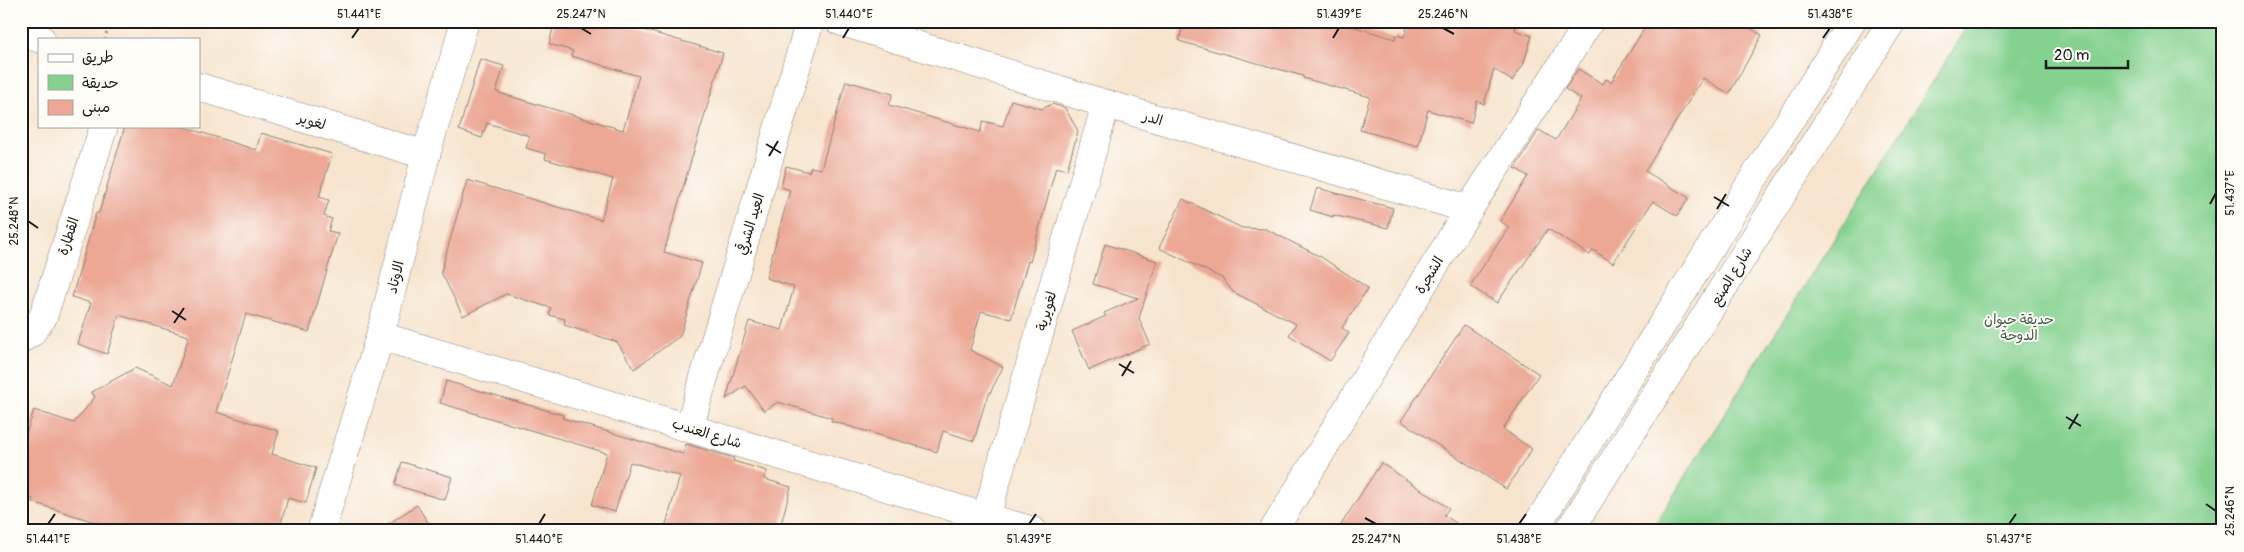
<svg xmlns="http://www.w3.org/2000/svg" width="2244" height="552" font-family="Pangolin,'Playpen Sans Arabic',sans-serif">
<style>
.green{fill:#85d290;stroke:#507756}
.building{fill:#eca795}
.lines{fill:none;stroke-linecap:round;stroke-linejoin:round}
.minor-casing{stroke:#8a8075;stroke-width:29}
.path{stroke:#8a8075;stroke-width:3;stroke-dasharray:1 4;stroke-linecap:butt}
.minor{stroke:#fff;stroke-width:28}
.ticks{fill:none;stroke:#1c1c1c;stroke-width:2}
.labels{text-anchor:middle;stroke-width:4;stroke-linejoin:round;paint-order:stroke}
.street-label{font-size:14px;fill:#1c1c1c;stroke:#fdfcf7}
.park-label{font-size:14px;fill:#415c45;stroke:#fdfcf7}
.neatline{fill:none;stroke:#1c1c1c;stroke-width:2}
.ticks-label{font-size:12px;text-anchor:middle;fill:#1c1c1c}
</style>
<rect width="100%" height="100%" fill="#fdfcf7"/>
<filter id="ink" filterUnits="userSpaceOnUse"><feTurbulence type="fractalNoise" baseFrequency=".02" numOctaves="2"/><feDisplacementMap in="SourceGraphic" scale="10" xChannelSelector="R" yChannelSelector="G"/><feConvolveMatrix kernelMatrix="1 2 1 2 8 2 1 2 1" color-interpolation-filters="sRGB"/></filter>
<filter id="wash" filterUnits="userSpaceOnUse"><feTurbulence type="fractalNoise" baseFrequency=".0096" numOctaves="4" result="noise"/><feDisplacementMap in="SourceGraphic" scale="20" xChannelSelector="R" yChannelSelector="G"/><feGaussianBlur stdDeviation="1.12" result="paint"/><feColorMatrix in="noise" values="0 0 0 0 0 0 0 0 0 0 0 0 0 0 0 0 0 1.4 0 .05"/><feComposite in="paint" operator="in"/></filter>
<g filter="url(#wash)">
<rect width="100%" height="100%" fill="#f7e4ce"/>
<!-- green -->
<path class="green" d="M 1971,21 L 2223,21 L 2223,531 L 1651,531 Z"/>
<g id="blocks">
<!-- building -->
<g class="building">
<path d="M 555,21 L 613,21 L 723,53 L 664,252 L 702,263 L 680,336 L 634,369 L 617,342 L 564,325 L 565,319 L 549,315 L 551,308 L 506,294 L 463,316 L 441,272 L 467,180 L 601,220 L 613,179 L 545,159 L 546,154 L 526,148 L 530,136 L 487,123 L 482,138 L 459,130 L 480,59 L 504,66 L 496,92 L 623,130 L 639,76 L 571,56 L 573,51 L 549,44 Z"/>
<path d="M 1184,21 L 1335,21 L 1395,39 L 1396,35 L 1404,37 L 1409,21 L 1518,21 L 1515,30 L 1532,36 L 1523,65 L 1512,81 L 1494,69 L 1484,104 L 1477,101 L 1471,123 L 1428,110 L 1418,146 L 1360,130 L 1370,97 L 1303,78 L 1303,76 L 1179,41 Z"/>
<path d="M 1649,21 L 1738,21 L 1762,35 L 1729,94 L 1703,78 L 1645,171 L 1689,198 L 1677,216 L 1653,201 L 1613,263 L 1593,250 L 1590,255 L 1548,229 L 1497,303 L 1470,286 L 1509,227 L 1500,221 L 1528,176 L 1515,168 L 1539,130 L 1556,140 L 1581,99 L 1565,89 L 1578,69 L 1603,84 L 1606,79 L 1611,82 Z"/>
<path d="M 846,81 L 893,94 L 889,105 L 980,132 L 983,121 L 1003,126 L 1011,100 L 1042,109 L 1052,104 L 1065,108 L 1078,131 L 1067,170 L 1056,167 L 1030,262 L 1028,261 L 1011,319 L 981,311 L 970,350 L 1003,367 L 985,403 L 974,441 L 943,431 L 937,452 L 831,421 L 832,418 L 778,402 L 764,411 L 746,386 L 726,399 L 749,321 L 782,330 L 794,287 L 766,278 L 790,190 L 781,187 L 786,166 L 809,172 L 811,167 L 821,169 Z"/>
<path d="M 125,126 L 181,126 L 256,150 L 261,133 L 332,154 L 319,197 L 329,200 L 324,216 L 332,219 L 328,231 L 338,233 L 309,332 L 246,314 L 216,412 L 279,431 L 272,454 L 316,468 L 306,503 L 288,498 L 279,531 L 123,531 L 32,502 L 33,499 L 21,496 L 21,449 L 34,410 L 74,423 L 95,397 L 92,392 L 135,368 L 173,385 L 188,339 L 188,336 L 119,315 L 107,354 L 78,344 L 91,303 L 72,297 L 96,213 L 99,213 Z"/>
<path d="M 1317,188 L 1393,208 L 1388,228 L 1333,215 L 1333,217 L 1310,210 Z"/>
<path d="M 1183,199 L 1242,228 L 1266,229 L 1321,257 L 1368,288 L 1342,328 L 1349,333 L 1330,361 L 1289,335 L 1296,324 L 1233,292 L 1222,278 L 1159,248 Z"/>
<path d="M 1105,244 L 1157,261 L 1139,318 L 1150,344 L 1089,370 L 1072,331 L 1106,316 L 1104,313 L 1138,298 L 1093,284 Z"/>
<path d="M 1464,325 L 1539,374 L 1503,429 L 1532,449 L 1506,489 L 1401,421 Z"/>
<path d="M 446,381 L 563,415 L 562,418 L 683,454 L 686,444 L 734,458 L 733,461 L 767,471 L 764,479 L 791,487 L 779,531 L 664,531 L 680,476 L 630,462 L 615,512 L 592,505 L 607,453 L 440,403 Z"/>
<path d="M 402,462 L 452,477 L 445,500 L 395,485 Z"/>
<path d="M 1381,463 L 1449,508 L 1444,515 L 1468,531 L 1337,531 Z"/>
<path d="M 417,505 L 433,531 L 377,531 Z"/>
</g>
</g>
</g>
<g filter="url(#ink)">
<use href="#blocks" fill-opacity="0" stroke="#8a8075" stroke-width="1"/>
<g class="lines">
<defs>
<g id="minor">
<path d="M 839,21 L 1106,104 L 1469,209"/>
<path d="M 21,33 L 41,39"/>
<path d="M 199,87 L 426,155"/>
<path d="M 380,336 L 1033,531"/>
<path d="M 21,339 L 31,333 L 43,317 L 104,126"/>
<path d="M 689,428 L 810,21"/>
<path d="M 986,517 L 1106,104"/>
<path d="M 321,531 L 380,336 L 426,155 L 465,21"/>
<path d="M 1273,531 L 1469,209 L 1590,21"/>
<path d="M 1533,531 L 1852,21"/>
<path d="M 1569,531 L 1892,21"/>
</g>
</defs>
<!-- minor casing -->
<use href="#minor" class="minor-casing"/>
<!-- path -->
<path class="path" d="M 105,39 L 110,21"/>
<!-- minor -->
<use href="#minor" class="minor"/>
</g>
</g>
<!-- ticks -->
<path class="ticks" d="M 581,28 L 591,34M 1443,28 L 1454,34M 352,38 L 359,28M 843,38 L 849,28M 1333,38 L 1339,28M 1823,38 L 1830,28M 766,144 L 781,153M 769,156 L 778,141M 1714,197 L 1729,206M 2210,204 L 2216,193M 1717,209 L 1726,194M 28,221 L 38,228M 172,311 L 186,320M 174,323 L 184,308M 1119,364 L 1134,373M 1122,376 L 1131,361M 2066,417 L 2081,426M 2069,429 L 2078,414M 2206,504 L 2216,511M 1365,518 L 1376,524M 48,524 L 55,514M 539,524 L 545,514M 1029,524 L 1036,514M 1519,524 L 1526,514M 2009,524 L 2016,514"/>
<g class="labels">
<!-- street labels -->
<g class="street-label">
<text transform="translate(1153 118) rotate(16)" y="5">الدر</text>
<text transform="translate(312 121) rotate(17)" y="5">لغوير</text>
<text transform="translate(750 224) rotate(-73)" y="5">العيد الشرقي</text>
<text transform="translate(68 236) rotate(-72)" y="5">القطارة</text>
<text transform="translate(1429 275) rotate(-59)" y="5">الشجرة</text>
<text transform="translate(1731 276) rotate(-58)" y="5">شارع الصنع</text>
<text transform="translate(395 277) rotate(-76)" y="5">الاوتاد</text>
<text transform="translate(1046 311) rotate(-74)" y="5">لغويرية</text>
<text transform="translate(707 433) rotate(17)" y="5">شارع العندب</text>
</g>
<!-- park labels -->
<g class="park-label">
<text x="2019" y="324">حديقة حيوان<tspan x="2019" dy="16">الدوحة</tspan></text>
</g>
</g>
<!-- margin -->
<rect width="2244" height="552" fill="none" stroke="#fdfcf7" stroke-width="55"/>
<!-- legend -->
<rect x="38" y="38" width="162" height="90" fill="#fdfcf7" stroke="#a3a29f"/>
<rect x="48" y="54" width="25" height="8" fill="#ffffff" stroke="#a3a29f"/>
<text x="82" y="62" font-size="15" fill="#1c1c1c">طريق</text>
<rect x="48" y="75" width="25" height="15" fill="#85d290" stroke="#a3a29f"/>
<text x="82" y="88" font-size="15" fill="#1c1c1c">حديقة</text>
<rect x="48" y="100" width="25" height="15" fill="#eca795" stroke="#a3a29f"/>
<text x="82" y="112" font-size="15" fill="#1c1c1c">مبنى</text>
<!-- scale -->
<path d="M2046 60v8h82v-8" fill="none" stroke="#1c1c1c" stroke-width="2.5"/>
<text x="2054" y="60" font-size="15" fill="#1c1c1c" stroke="#fdfcf7" stroke-width="4" paint-order="stroke">20 m</text>
<rect x="28" y="28" width="2188" height="496" class="neatline"/>
<g class="ticks-label">
<text x="359" y="18">51.441°E</text>
<text x="581" y="18">25.247°N</text>
<text x="849" y="18">51.440°E</text>
<text x="1339" y="18">51.439°E</text>
<text x="1443" y="18">25.246°N</text>
<text x="1830" y="18">51.438°E</text>
<text transform="translate(2230 193) rotate(-90)" y="4">51.437°E</text>
<text transform="translate(14 221) rotate(-90)" y="4">25.248°N</text>
<text transform="translate(2230 511) rotate(-90)" y="4">25.246°N</text>
<text x="48" y="543">51.441°E</text>
<text x="539" y="543">51.440°E</text>
<text x="1029" y="543">51.439°E</text>
<text x="1376" y="543">25.247°N</text>
<text x="1519" y="543">51.438°E</text>
<text x="2009" y="543">51.437°E</text>
</g>
</svg>
